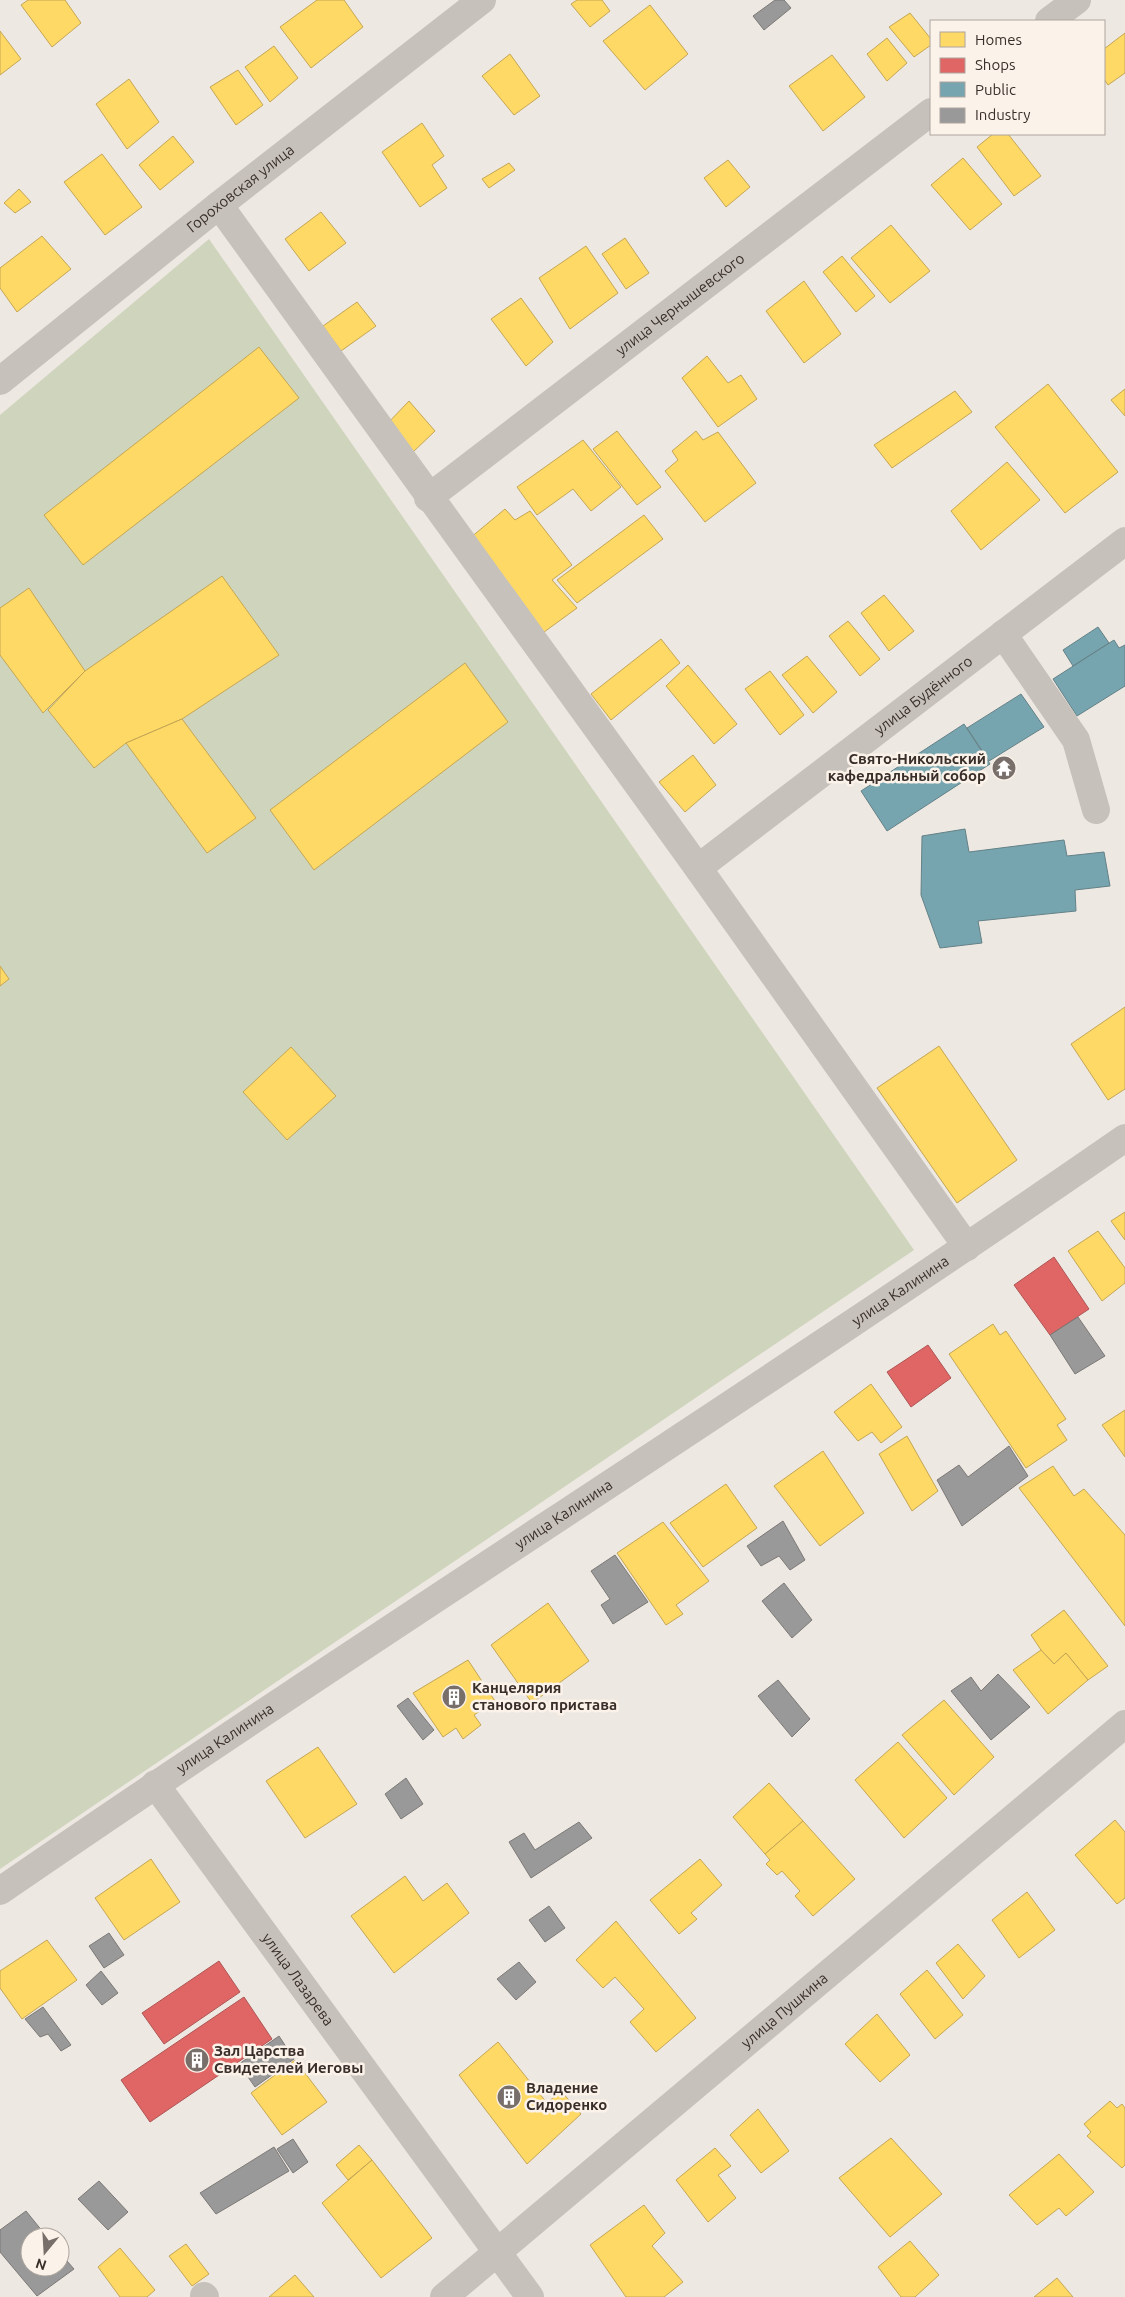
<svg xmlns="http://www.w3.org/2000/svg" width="1125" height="2297" font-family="Ubuntu,sans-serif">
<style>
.green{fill:#cfd4bc}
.homes{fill:#ffd966;stroke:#c4a654}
.shops{fill:#e06666;stroke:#ae5554}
.public{fill:#76a5af;stroke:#648187}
.industry{fill:#999;stroke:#7c7977}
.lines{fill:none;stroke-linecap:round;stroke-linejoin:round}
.minor{stroke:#c7c1bb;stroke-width:28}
.labels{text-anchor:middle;stroke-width:5;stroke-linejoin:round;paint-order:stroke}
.street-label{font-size:15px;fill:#392e29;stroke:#fbf3ea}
.poi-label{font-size:15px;font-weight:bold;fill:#392e29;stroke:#fbf3ea;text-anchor:start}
</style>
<rect width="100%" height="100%" fill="#eee8e2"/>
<!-- green -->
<path class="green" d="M 209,239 L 914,1250 L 0,1869 L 0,415 Z"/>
<!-- homes -->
<g class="homes">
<path d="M 28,0 L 65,0 L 81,23 L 52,47 L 21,5 Z"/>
<path d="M 317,0 L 344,0 L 363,27 L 311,68 L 280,27 Z"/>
<path d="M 577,0 L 602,0 L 610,11 L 590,27 L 571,4 Z"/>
<path d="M 650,5 L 688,54 L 645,90 L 603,41 Z"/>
<path d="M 910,13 L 931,39 L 931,45 L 914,57 L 889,27 Z"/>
<path d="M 0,31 L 21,59 L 0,75 Z"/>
<path d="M 1125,33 L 1125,73 L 1108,85 L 1104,79 L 1104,49 Z"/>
<path d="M 887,38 L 907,63 L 887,81 L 867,54 Z"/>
<path d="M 274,46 L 298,78 L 270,102 L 245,67 Z"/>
<path d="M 510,54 L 540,96 L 514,115 L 482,76 Z"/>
<path d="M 832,55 L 865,97 L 823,131 L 789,86 Z"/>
<path d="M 238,70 L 263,105 L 236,125 L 210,87 Z"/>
<path d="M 129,79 L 159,122 L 127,149 L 96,104 Z"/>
<path d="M 422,123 L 444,156 L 432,165 L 447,188 L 420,207 L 382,152 Z"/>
<path d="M 993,134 L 1008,134 L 1041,176 L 1014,196 L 977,147 Z"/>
<path d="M 173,136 L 194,162 L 160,190 L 139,165 Z"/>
<path d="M 102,154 L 142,207 L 105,235 L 64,182 Z"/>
<path d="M 963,158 L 1002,204 L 970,230 L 931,185 Z"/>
<path d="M 728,160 L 750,187 L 726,207 L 704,178 Z"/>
<path d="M 509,163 L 515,170 L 489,188 L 482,179 Z"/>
<path d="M 19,189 L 31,202 L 15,213 L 4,203 Z"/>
<path d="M 321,212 L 346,243 L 309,271 L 285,239 Z"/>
<path d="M 891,225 L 930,271 L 890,303 L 851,258 Z"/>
<path d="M 42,236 L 71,269 L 17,312 L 0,288 L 0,268 Z"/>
<path d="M 625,238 L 649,273 L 626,289 L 602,254 Z"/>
<path d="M 586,246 L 618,293 L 570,329 L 539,278 Z"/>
<path d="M 842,256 L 875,296 L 856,312 L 823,272 Z"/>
<path d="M 804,281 L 841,334 L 804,363 L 766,311 Z"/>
<path d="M 521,298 L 553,342 L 526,366 L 491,319 Z"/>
<path d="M 357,302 L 376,326 L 341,351 L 323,326 Z"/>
<path d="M 259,347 L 299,398 L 83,565 L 44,515 Z"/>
<path d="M 707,356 L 728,383 L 741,375 L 757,399 L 718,427 L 682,378 Z"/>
<path d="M 1048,384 L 1118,472 L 1065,513 L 995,427 Z"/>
<path d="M 1125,389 L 1125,416 L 1111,400 Z"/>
<path d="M 955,391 L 972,412 L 892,468 L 874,445 Z"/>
<path d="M 409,401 L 435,431 L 412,453 L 386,425 Z"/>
<path d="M 617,431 L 661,487 L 637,505 L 593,449 Z"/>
<path d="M 696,431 L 703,440 L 718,432 L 756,483 L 705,522 L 665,471 L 678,460 L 672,451 Z"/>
<path d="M 583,440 L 621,487 L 591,511 L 573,489 L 537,515 L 517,487 Z"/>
<path d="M 1007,462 L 1040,500 L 981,550 L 951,511 Z"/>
<path d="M 505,509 L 515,520 L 530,511 L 572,565 L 552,580 L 577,608 L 540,635 L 470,538 Z"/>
<path d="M 644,515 L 663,539 L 577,603 L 557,580 Z"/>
<path d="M 222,576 L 279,655 L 182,719 L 126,743 L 94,768 L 48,710 L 85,671 Z"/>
<path d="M 29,588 L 85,671 L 43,713 L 0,655 L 0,608 Z"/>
<path d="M 884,595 L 914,631 L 889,651 L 861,613 Z"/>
<path d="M 848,621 L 880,659 L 860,676 L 829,636 Z"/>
<path d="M 661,639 L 680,663 L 611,720 L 591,694 Z"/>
<path d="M 807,656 L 837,692 L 813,713 L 782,675 Z"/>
<path d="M 465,663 L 508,722 L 314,870 L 270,810 Z"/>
<path d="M 688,665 L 737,724 L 714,744 L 666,686 Z"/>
<path d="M 770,671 L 804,715 L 780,735 L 745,689 Z"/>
<path d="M 182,719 L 256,818 L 207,853 L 126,743 Z"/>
<path d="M 693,755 L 716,785 L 685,812 L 659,782 Z"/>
<path d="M 0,966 L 9,979 L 0,986 Z"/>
<path d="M 1125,1007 L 1125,1089 L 1108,1100 L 1071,1044 Z"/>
<path d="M 939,1046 L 1017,1160 L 957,1203 L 877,1088 Z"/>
<path d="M 291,1047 L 336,1096 L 287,1140 L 243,1092 Z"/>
<path d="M 1125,1212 L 1125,1240 L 1111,1221 Z"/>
<path d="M 1098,1231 L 1125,1268 L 1125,1283 L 1102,1301 L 1068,1251 Z"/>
<path d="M 993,1324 L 1000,1335 L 1006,1331 L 1066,1419 L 1057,1425 L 1067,1440 L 1026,1468 L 949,1354 Z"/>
<path d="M 871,1384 L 902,1427 L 881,1443 L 872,1432 L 858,1441 L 834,1412 Z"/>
<path d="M 1125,1410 L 1125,1457 L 1102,1425 Z"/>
<path d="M 907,1436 L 938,1491 L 912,1511 L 879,1454 Z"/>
<path d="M 823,1451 L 864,1513 L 820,1546 L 774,1486 Z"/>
<path d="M 1053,1466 L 1074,1496 L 1084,1489 L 1125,1535 L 1125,1626 L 1019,1488 Z"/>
<path d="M 726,1484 L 757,1528 L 703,1567 L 670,1523 Z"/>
<path d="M 663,1522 L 709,1581 L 676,1605 L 683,1614 L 666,1625 L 617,1553 Z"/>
<path d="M 548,1603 L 589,1661 L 532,1703 L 491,1645 Z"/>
<path d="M 1064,1610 L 1108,1666 L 1088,1680 L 1066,1653 L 1054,1664 L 1041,1650 L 1031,1635 Z"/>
<path d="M 1041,1650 L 1054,1664 L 1066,1653 L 1088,1680 L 1048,1714 L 1013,1670 Z"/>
<path d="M 468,1660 L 495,1701 L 474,1715 L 481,1725 L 463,1739 L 456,1728 L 443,1737 L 413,1693 Z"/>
<path d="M 944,1700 L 994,1757 L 954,1795 L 902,1735 Z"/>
<path d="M 898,1742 L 947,1798 L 904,1838 L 855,1780 Z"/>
<path d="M 318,1747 L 357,1804 L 305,1838 L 266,1781 Z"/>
<path d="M 769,1783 L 803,1821 L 765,1854 L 733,1817 Z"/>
<path d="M 1115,1820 L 1125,1832 L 1125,1898 L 1117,1904 L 1075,1855 Z"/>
<path d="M 803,1821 L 855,1879 L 813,1916 L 795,1896 L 800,1891 L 782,1871 L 777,1875 L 766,1864 L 770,1860 L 765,1854 Z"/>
<path d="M 151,1859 L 180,1902 L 124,1940 L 95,1898 Z"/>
<path d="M 700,1859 L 722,1885 L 691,1913 L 697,1919 L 679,1934 L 650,1900 Z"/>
<path d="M 405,1876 L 423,1901 L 447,1883 L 469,1913 L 394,1973 L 351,1916 Z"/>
<path d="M 1027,1892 L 1055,1930 L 1019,1958 L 992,1920 Z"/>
<path d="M 616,1921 L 696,2018 L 656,2052 L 630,2022 L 644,2009 L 615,1977 L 603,1988 L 576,1960 Z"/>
<path d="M 47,1940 L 77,1980 L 22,2019 L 0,1988 L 0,1971 Z"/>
<path d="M 958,1944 L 985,1976 L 963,1999 L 936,1963 Z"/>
<path d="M 927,1970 L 963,2015 L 935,2039 L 900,1994 Z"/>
<path d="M 877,2014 L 910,2055 L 880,2082 L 845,2044 Z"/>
<path d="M 498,2042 L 547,2103 L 561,2091 L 581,2114 L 527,2164 L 459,2075 Z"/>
<path d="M 295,2060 L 327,2102 L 282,2135 L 251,2093 Z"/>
<path d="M 1110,2101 L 1117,2108 L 1122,2104 L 1125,2108 L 1125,2165 L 1122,2168 L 1087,2136 L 1091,2132 L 1084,2124 Z"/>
<path d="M 758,2109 L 789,2151 L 761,2173 L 730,2135 Z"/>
<path d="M 891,2138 L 942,2194 L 890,2237 L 839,2178 Z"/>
<path d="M 359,2145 L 372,2160 L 348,2180 L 336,2165 Z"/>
<path d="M 715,2148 L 731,2166 L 718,2175 L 736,2198 L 708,2222 L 676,2180 Z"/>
<path d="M 1059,2154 L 1094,2192 L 1066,2216 L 1059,2208 L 1037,2225 L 1009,2195 Z"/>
<path d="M 372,2160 L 432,2238 L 381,2278 L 322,2203 Z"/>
<path d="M 644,2205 L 665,2233 L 652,2246 L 683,2282 L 664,2297 L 626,2297 L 590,2245 Z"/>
<path d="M 910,2241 L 939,2275 L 915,2297 L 901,2297 L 878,2267 Z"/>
<path d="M 186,2244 L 209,2274 L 192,2286 L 169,2256 Z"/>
<path d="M 120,2248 L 155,2290 L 147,2297 L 120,2297 L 98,2267 Z"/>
<path d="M 295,2275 L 314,2297 L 269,2297 Z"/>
<path d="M 1057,2278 L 1073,2297 L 1034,2297 Z"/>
</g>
<!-- shops -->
<g class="shops">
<path d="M 1054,1257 L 1089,1309 L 1050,1335 L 1014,1285 Z"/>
<path d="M 928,1345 L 951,1378 L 911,1407 L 887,1372 Z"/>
<path d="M 219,1961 L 240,1992 L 164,2044 L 142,2013 Z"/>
<path d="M 244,1997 L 272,2039 L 150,2122 L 121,2080 Z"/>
</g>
<!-- public -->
<g class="public">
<path d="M 1098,627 L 1109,643 L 1073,666 L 1063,650 Z"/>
<path d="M 1114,640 L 1119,648 L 1125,645 L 1125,686 L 1077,716 L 1053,679 Z"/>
<path d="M 1021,694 L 1044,727 L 989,761 L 967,728 Z"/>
<path d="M 964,724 L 990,764 L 887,831 L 861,791 Z"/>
<path d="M 965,829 L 969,852 L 1064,840 L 1067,856 L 1104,852 L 1110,886 L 1075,890 L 1076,911 L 978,921 L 982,943 L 940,948 L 921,895 L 922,836 Z"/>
</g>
<!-- industry -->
<g class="industry">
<path d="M 775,0 L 784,0 L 791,8 L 764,30 L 753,16 Z"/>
<path d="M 1078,1317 L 1105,1356 L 1075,1374 L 1050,1335 Z"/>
<path d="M 1009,1446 L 1028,1476 L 962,1526 L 937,1480 L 959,1465 L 968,1477 Z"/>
<path d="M 783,1521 L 805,1560 L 790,1570 L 779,1556 L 761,1566 L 747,1546 Z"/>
<path d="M 615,1555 L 648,1602 L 613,1624 L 601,1605 L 610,1599 L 591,1571 Z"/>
<path d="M 784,1583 L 812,1620 L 792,1638 L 762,1601 Z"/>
<path d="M 998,1674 L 1030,1707 L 991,1740 L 951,1691 L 971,1677 L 981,1691 Z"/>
<path d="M 778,1680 L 810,1719 L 792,1737 L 758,1696 Z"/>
<path d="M 408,1698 L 434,1730 L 423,1740 L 397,1706 Z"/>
<path d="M 406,1778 L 423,1804 L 401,1819 L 385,1794 Z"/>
<path d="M 579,1822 L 592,1838 L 531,1878 L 509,1842 L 524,1833 L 535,1850 Z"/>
<path d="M 549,1906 L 565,1928 L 545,1942 L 529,1920 Z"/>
<path d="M 109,1933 L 124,1955 L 104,1968 L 89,1946 Z"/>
<path d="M 519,1962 L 536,1982 L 516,2000 L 497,1979 Z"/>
<path d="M 101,1971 L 118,1993 L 102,2005 L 86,1985 Z"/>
<path d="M 43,2007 L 71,2045 L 61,2051 L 48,2034 L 40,2037 L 25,2019 Z"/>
<path d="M 279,2036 L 294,2059 L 255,2087 L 239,2064 Z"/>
<path d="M 293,2139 L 308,2162 L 293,2173 L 277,2149 Z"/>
<path d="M 274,2147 L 289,2171 L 216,2214 L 200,2193 Z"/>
<path d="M 99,2181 L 128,2212 L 108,2230 L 78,2199 Z"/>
<path d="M 26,2211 L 47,2237 L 30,2237 L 30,2267 L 60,2267 L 60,2253 L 74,2269 L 37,2296 L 0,2252 L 0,2230 Z"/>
</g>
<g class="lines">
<!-- minor -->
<g class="minor">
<path d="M 1049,21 L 1077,0"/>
<path d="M 219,205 L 698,868 L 967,1247"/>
<path id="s1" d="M 0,381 L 219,205 L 482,0"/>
<path id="s2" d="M 428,498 L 931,112"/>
<path d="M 1003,634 L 1076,740 L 1096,810"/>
<path id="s3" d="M 698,868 L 1125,541"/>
<path id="s4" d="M 155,1784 L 530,2297"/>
<path id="s5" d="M 0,1891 C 372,1635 754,1395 1125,1138"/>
<path d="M 204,2296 L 205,2297"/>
<path id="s6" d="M 444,2297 L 1125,1724"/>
</g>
</g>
<!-- icons -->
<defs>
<symbol id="temple-disc" viewBox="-11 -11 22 22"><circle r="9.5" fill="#786f6a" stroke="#fbf3ea"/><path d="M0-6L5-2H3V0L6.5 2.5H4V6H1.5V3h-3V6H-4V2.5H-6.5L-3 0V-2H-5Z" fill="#fff"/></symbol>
<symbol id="building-disc" viewBox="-11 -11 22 22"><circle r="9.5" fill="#786f6a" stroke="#fbf3ea"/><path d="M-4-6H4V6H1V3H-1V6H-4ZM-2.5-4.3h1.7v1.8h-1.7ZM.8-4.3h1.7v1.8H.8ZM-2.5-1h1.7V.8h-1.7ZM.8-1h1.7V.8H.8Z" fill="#fff"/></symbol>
</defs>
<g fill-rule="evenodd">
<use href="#temple-disc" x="990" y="754" width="28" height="28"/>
<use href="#building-disc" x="440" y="1683" width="28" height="28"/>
<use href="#building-disc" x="183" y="2046" width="28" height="28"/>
<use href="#building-disc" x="495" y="2083" width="28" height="28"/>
</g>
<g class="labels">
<!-- street labels -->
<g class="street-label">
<text dy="5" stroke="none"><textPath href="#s1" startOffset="308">Гороховская улица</textPath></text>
<text dy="5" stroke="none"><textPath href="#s2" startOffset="318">улица Чернышевского</textPath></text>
<text dy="5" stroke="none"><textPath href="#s3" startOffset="284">улица Будённого</textPath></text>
<text dy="5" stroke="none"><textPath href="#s5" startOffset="1082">улица Калинина</textPath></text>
<text dy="5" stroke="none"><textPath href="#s5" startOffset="678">улица Калинина</textPath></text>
<text dy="5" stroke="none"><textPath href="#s5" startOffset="272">улица Калинина</textPath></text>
<text dy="5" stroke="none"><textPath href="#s4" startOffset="242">улица Лазарева</textPath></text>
<text dy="5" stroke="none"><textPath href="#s6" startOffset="445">улица Пушкина</textPath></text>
</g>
<!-- poi labels -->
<g class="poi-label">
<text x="986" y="764" text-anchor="end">Свято-Никольский<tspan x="986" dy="17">кафедральный собор</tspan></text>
<text x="472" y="1693">Канцелярия<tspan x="472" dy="17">станового пристава</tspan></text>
<text x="214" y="2056">Зал Царства<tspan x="214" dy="17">Свидетелей Иеговы</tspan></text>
<text x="526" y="2093">Владение<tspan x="526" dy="17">Сидоренко</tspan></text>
</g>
</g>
<!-- legend -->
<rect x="930" y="20" width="175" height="115" fill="#fbf3ea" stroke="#ada49d"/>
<rect x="940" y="32" width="25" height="15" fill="#ffd966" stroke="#ada49d"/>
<text x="975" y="45" font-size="15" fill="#392e29">Homes</text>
<rect x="940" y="58" width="25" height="15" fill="#e06666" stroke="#ada49d"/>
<text x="975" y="70" font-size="15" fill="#392e29">Shops</text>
<rect x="940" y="82" width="25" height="15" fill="#76a5af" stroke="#ada49d"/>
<text x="975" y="95" font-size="15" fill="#392e29">Public</text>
<rect x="940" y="108" width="25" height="15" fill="#999999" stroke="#ada49d"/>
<text x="975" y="120" font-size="15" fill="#392e29">Industry</text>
<!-- north arrow -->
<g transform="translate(45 2252) rotate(198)"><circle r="24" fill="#fbf3ea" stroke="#ada49d"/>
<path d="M0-4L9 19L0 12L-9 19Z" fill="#786f6a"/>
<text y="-8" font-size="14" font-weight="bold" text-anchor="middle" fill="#392e29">N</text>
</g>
</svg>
